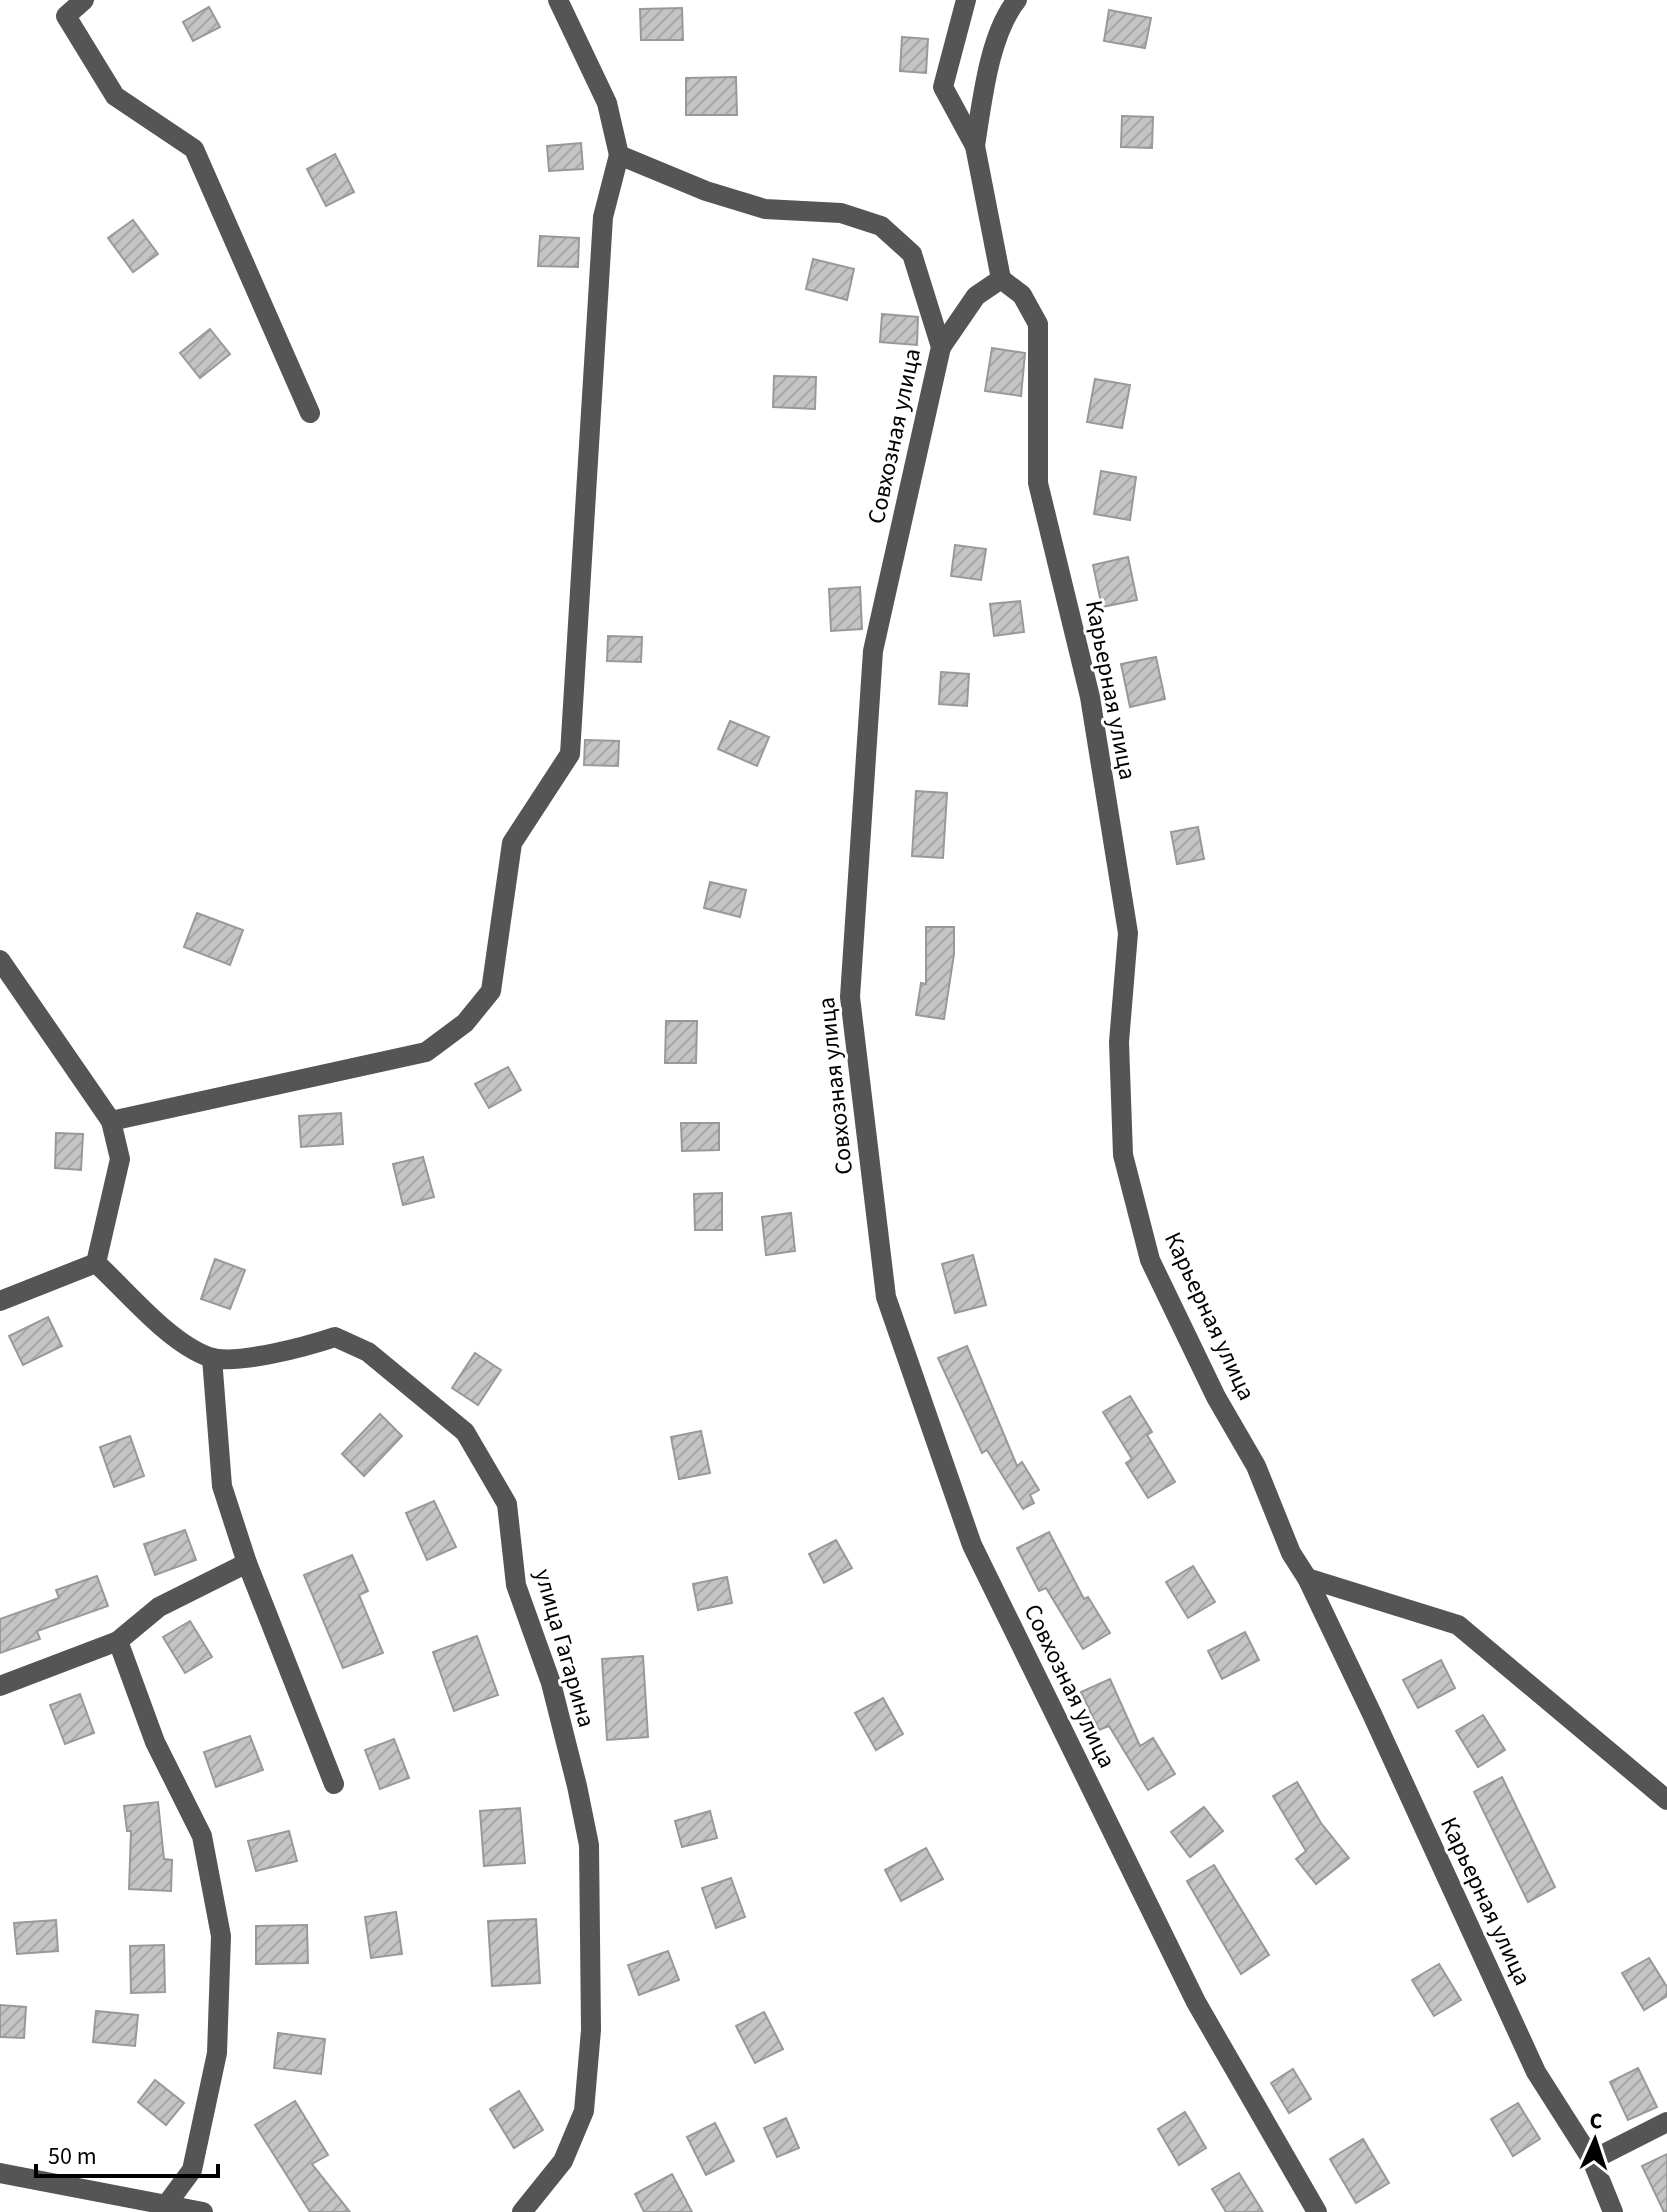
<svg xmlns="http://www.w3.org/2000/svg" width="1667" height="2212" font-family="'Source Sans 3',sans-serif">
<style>
.building{fill:url(#building-hatch);stroke:#999;stroke-width:2}
.lines{fill:none;stroke-linecap:round;stroke-linejoin:round}
.minor{stroke:#555;stroke-width:20}
.labels{text-anchor:middle;stroke-width:6;stroke-linejoin:round;paint-order:stroke}
.street-label{font-size:24px;fill:#000;stroke:#fff}
</style>
<defs>
<pattern id="building-hatch" width="6" height="6" patternUnits="userSpaceOnUse" patternTransform="scale(2)"><rect width="6" height="6" fill="#c4c4c4"/><path d="M-1 1l2-2M0 6l6-6M5 7l2-2" fill="none" stroke="#a7a7a7"/></pattern>
</defs>
<rect width="100%" height="100%" fill="#fff"/>
<!-- building -->
<g class="building">
<path d="M 209,7 L 220,27 L 193,41 L 183,22 Z"/>
<path d="M 682,8 L 683,40 L 641,40 L 640,9 Z"/>
<path d="M 1109,10 L 1151,18 L 1145,48 L 1104,41 Z"/>
<path d="M 902,37 L 928,39 L 926,73 L 900,71 Z"/>
<path d="M 736,77 L 737,115 L 686,115 L 686,78 Z"/>
<path d="M 1122,116 L 1153,117 L 1152,148 L 1121,147 Z"/>
<path d="M 581,143 L 583,169 L 549,171 L 547,146 Z"/>
<path d="M 335,154 L 354,192 L 326,206 L 307,169 Z"/>
<path d="M 133,220 L 158,254 L 133,272 L 108,238 Z"/>
<path d="M 540,236 L 579,238 L 578,267 L 538,266 Z"/>
<path d="M 813,259 L 854,269 L 847,300 L 806,289 Z"/>
<path d="M 882,314 L 918,317 L 917,345 L 880,342 Z"/>
<path d="M 210,329 L 230,354 L 200,378 L 180,353 Z"/>
<path d="M 992,348 L 1025,353 L 1021,396 L 985,391 Z"/>
<path d="M 774,376 L 816,377 L 815,409 L 773,407 Z"/>
<path d="M 1095,379 L 1130,385 L 1122,428 L 1087,422 Z"/>
<path d="M 1101,471 L 1136,477 L 1130,520 L 1094,514 Z"/>
<path d="M 955,545 L 986,549 L 981,580 L 951,576 Z"/>
<path d="M 1128,557 L 1137,600 L 1102,607 L 1093,565 Z"/>
<path d="M 860,587 L 862,629 L 831,631 L 829,589 Z"/>
<path d="M 1020,601 L 1024,632 L 994,636 L 990,604 Z"/>
<path d="M 608,636 L 642,637 L 641,662 L 607,661 Z"/>
<path d="M 1156,657 L 1165,699 L 1130,707 L 1121,664 Z"/>
<path d="M 941,672 L 969,674 L 967,706 L 939,704 Z"/>
<path d="M 730,721 L 769,737 L 757,766 L 718,749 Z"/>
<path d="M 585,740 L 619,741 L 618,766 L 584,765 Z"/>
<path d="M 916,791 L 947,793 L 943,858 L 912,856 Z"/>
<path d="M 1198,827 L 1204,859 L 1177,864 L 1171,832 Z"/>
<path d="M 710,882 L 746,890 L 740,917 L 704,908 Z"/>
<path d="M 197,913 L 243,930 L 230,965 L 184,947 Z"/>
<path d="M 926,927 L 954,927 L 954,954 L 944,1019 L 916,1015 L 921,983 L 926,984 Z"/>
<path d="M 666,1021 L 697,1021 L 696,1063 L 665,1063 Z"/>
<path d="M 508,1067 L 521,1090 L 489,1108 L 475,1084 Z"/>
<path d="M 341,1113 L 343,1144 L 301,1147 L 299,1116 Z"/>
<path d="M 681,1123 L 719,1123 L 719,1150 L 682,1151 Z"/>
<path d="M 56,1133 L 83,1134 L 81,1170 L 55,1168 Z"/>
<path d="M 423,1157 L 434,1197 L 403,1205 L 393,1164 Z"/>
<path d="M 722,1193 L 722,1230 L 695,1230 L 694,1194 Z"/>
<path d="M 791,1213 L 795,1251 L 766,1255 L 762,1217 Z"/>
<path d="M 973,1255 L 986,1305 L 955,1313 L 942,1264 Z"/>
<path d="M 215,1259 L 245,1270 L 230,1309 L 201,1299 Z"/>
<path d="M 48,1317 L 62,1346 L 23,1365 L 9,1336 Z"/>
<path d="M 967,1346 L 1017,1466 L 1022,1462 L 1039,1490 L 1030,1495 L 1034,1503 L 1023,1509 L 987,1450 L 982,1453 L 938,1358 Z"/>
<path d="M 475,1353 L 501,1370 L 478,1405 L 452,1388 Z"/>
<path d="M 1130,1396 L 1152,1432 L 1147,1435 L 1175,1482 L 1148,1498 L 1126,1463 L 1132,1459 L 1103,1412 Z"/>
<path d="M 380,1414 L 402,1436 L 364,1476 L 342,1454 Z"/>
<path d="M 701,1431 L 710,1473 L 679,1479 L 671,1437 Z"/>
<path d="M 130,1436 L 144,1476 L 114,1487 L 100,1447 Z"/>
<path d="M 434,1501 L 456,1547 L 427,1560 L 406,1513 Z"/>
<path d="M 185,1530 L 196,1560 L 155,1575 L 144,1544 Z"/>
<path d="M 1049,1532 L 1084,1599 L 1088,1597 L 1110,1633 L 1083,1649 L 1046,1588 L 1039,1591 L 1017,1548 Z"/>
<path d="M 836,1540 L 852,1568 L 824,1583 L 809,1554 Z"/>
<path d="M 352,1555 L 368,1591 L 359,1595 L 383,1653 L 343,1668 L 304,1575 Z"/>
<path d="M 1193,1566 L 1215,1602 L 1188,1618 L 1166,1582 Z"/>
<path d="M 97,1576 L 108,1606 L 37,1631 L 40,1639 L 0,1653 L 0,1619 L 59,1598 L 56,1590 Z"/>
<path d="M 727,1577 L 732,1603 L 698,1610 L 693,1584 Z"/>
<path d="M 190,1621 L 212,1657 L 185,1673 L 163,1637 Z"/>
<path d="M 1245,1632 L 1259,1660 L 1222,1679 L 1208,1651 Z"/>
<path d="M 477,1636 L 498,1695 L 454,1711 L 433,1652 Z"/>
<path d="M 643,1656 L 648,1737 L 607,1740 L 602,1659 Z"/>
<path d="M 1441,1660 L 1455,1688 L 1418,1708 L 1403,1680 Z"/>
<path d="M 1110,1679 L 1140,1746 L 1153,1738 L 1175,1774 L 1148,1790 L 1109,1726 L 1099,1730 L 1081,1692 Z"/>
<path d="M 80,1694 L 94,1733 L 65,1744 L 50,1705 Z"/>
<path d="M 883,1698 L 903,1734 L 876,1750 L 855,1713 Z"/>
<path d="M 1483,1715 L 1505,1750 L 1478,1767 L 1456,1731 Z"/>
<path d="M 250,1736 L 263,1770 L 216,1787 L 204,1752 Z"/>
<path d="M 394,1739 L 409,1778 L 380,1789 L 365,1750 Z"/>
<path d="M 1502,1777 L 1555,1887 L 1528,1902 L 1474,1792 Z"/>
<path d="M 1297,1782 L 1321,1823 L 1349,1858 L 1316,1884 L 1296,1859 L 1306,1851 L 1273,1796 Z"/>
<path d="M 158,1802 L 164,1859 L 172,1860 L 171,1891 L 129,1889 L 131,1831 L 127,1831 L 124,1806 Z"/>
<path d="M 1204,1807 L 1223,1831 L 1190,1857 L 1171,1832 Z"/>
<path d="M 520,1808 L 525,1863 L 484,1866 L 480,1811 Z"/>
<path d="M 710,1811 L 717,1838 L 682,1847 L 675,1821 Z"/>
<path d="M 289,1831 L 297,1861 L 256,1871 L 248,1841 Z"/>
<path d="M 926,1848 L 943,1879 L 901,1901 L 885,1870 Z"/>
<path d="M 1214,1865 L 1269,1955 L 1241,1974 L 1187,1881 Z"/>
<path d="M 731,1878 L 745,1917 L 716,1928 L 702,1888 Z"/>
<path d="M 396,1912 L 402,1954 L 371,1958 L 365,1917 Z"/>
<path d="M 536,1919 L 540,1983 L 492,1986 L 488,1921 Z"/>
<path d="M 56,1920 L 58,1951 L 17,1954 L 14,1923 Z"/>
<path d="M 307,1925 L 308,1963 L 256,1964 L 256,1926 Z"/>
<path d="M 164,1945 L 165,1992 L 131,1993 L 130,1946 Z"/>
<path d="M 668,1951 L 679,1980 L 639,1995 L 628,1965 Z"/>
<path d="M 1649,1958 L 1667,1987 L 1667,1996 L 1644,2010 L 1622,1973 Z"/>
<path d="M 1439,1964 L 1461,2000 L 1434,2016 L 1412,1980 Z"/>
<path d="M 0,2005 L 26,2007 L 24,2038 L 0,2037 Z"/>
<path d="M 96,2011 L 138,2015 L 135,2046 L 93,2042 Z"/>
<path d="M 764,2012 L 783,2049 L 755,2063 L 736,2026 Z"/>
<path d="M 278,2033 L 325,2039 L 321,2074 L 274,2068 Z"/>
<path d="M 1638,2068 L 1657,2107 L 1628,2120 L 1610,2082 Z"/>
<path d="M 1293,2069 L 1311,2099 L 1289,2113 L 1271,2083 Z"/>
<path d="M 155,2080 L 184,2103 L 166,2125 L 138,2102 Z"/>
<path d="M 519,2091 L 543,2130 L 514,2148 L 490,2109 Z"/>
<path d="M 295,2101 L 328,2155 L 312,2164 L 350,2212 L 310,2212 L 255,2125 Z"/>
<path d="M 1518,2103 L 1540,2139 L 1513,2156 L 1491,2119 Z"/>
<path d="M 1185,2112 L 1206,2148 L 1179,2165 L 1158,2129 Z"/>
<path d="M 786,2118 L 799,2148 L 777,2157 L 764,2128 Z"/>
<path d="M 715,2123 L 734,2161 L 706,2175 L 687,2137 Z"/>
<path d="M 1363,2139 L 1389,2183 L 1356,2203 L 1330,2159 Z"/>
<path d="M 1667,2154 L 1667,2212 L 1664,2212 L 1642,2166 Z"/>
<path d="M 1239,2173 L 1263,2212 L 1226,2212 L 1212,2189 Z"/>
<path d="M 672,2174 L 692,2212 L 644,2212 L 635,2194 Z"/>
</g>
<g class="lines">
<!-- minor -->
<g class="minor">
<path d="M 84,0 L 66,16 L 115,96 L 194,149 L 310,413"/>
<path d="M 558,0 L 607,103 L 619,155 L 706,191 L 765,209 L 841,213 L 881,226 L 912,254 L 941,347 L 873,651 L 850,997 L 886,1297 L 972,1545 L 1196,2002 L 1317,2212"/>
<path d="M 966,0 L 943,87 L 975,146 L 1001,279"/>
<path d="M 975,146 C 982,102 989,34 1017,0"/>
<path d="M 941,347 L 976,296 L 1001,279 L 1022,295 L 1038,324 L 1038,483 L 1090,697 L 1128,933 L 1119,1042 L 1123,1155 L 1150,1260 L 1216,1397 L 1256,1466 L 1291,1553 L 1307,1578 L 1372,1714 L 1536,2072 L 1592,2160 L 1613,2212"/>
<path d="M 0,960 L 111,1121"/>
<path d="M 96,1263 C 128,1292 169,1343 209,1357 C 236,1366 308,1346 335,1337 L 368,1352 L 465,1432 L 507,1504 L 516,1585 L 551,1683 L 577,1786 L 589,1845 L 591,2030 L 584,2111 L 563,2161 L 522,2212"/>
<path d="M 0,1301 L 96,1263 L 120,1159 L 111,1121 L 426,1052 L 465,1023 L 491,991 L 512,843 L 570,754 L 603,217 L 619,155"/>
<path d="M 212,1358 L 222,1486 L 247,1563 L 334,1784"/>
<path d="M 1307,1578 L 1458,1625 L 1667,1800"/>
<path d="M 118,1641 L 155,1742 L 202,1836 L 221,1936 L 217,2053 L 192,2170 L 161,2212"/>
<path d="M 0,1686 L 118,1641 L 159,1607 L 247,1563"/>
<path d="M 1592,2160 L 1667,2122"/>
<path d="M 0,2173 L 203,2212"/>
</g>
</g>
<g class="labels">
<!-- street labels -->
<g class="street-label">
<text transform="translate(894 436) rotate(-78)" y="8">Совхозная улица</text>
<text transform="translate(1111 690) rotate(79)" y="8">Карьерная улица</text>
<text transform="translate(835 1086) rotate(-96)" y="8">Совхозная улица</text>
<text transform="translate(1210 1316) rotate(65)" y="8">Карьерная улица</text>
<text transform="translate(565 1648) rotate(74)" y="8">улица Гагарина</text>
<text transform="translate(1070 1686) rotate(64)" y="8">Совхозная улица</text>
<text transform="translate(1486 1901) rotate(65)" y="8">Карьерная улица</text>
</g>
</g>
<!-- north arrow -->
<g transform="translate(1595 2140) rotate(3)" stroke="#ffffff" stroke-width="6" paint-order="stroke">
<path d="M0-6L14 30L0 20L-14 30Z" fill="#000000"/>
<text y="-12" font-size="22" font-weight="bold" text-anchor="middle" fill="#000000">С</text>
</g>
<!-- scale -->
<path d="M36 2164v12h182v-12" fill="none" stroke="#000000" stroke-width="4"/>
<text x="48" y="2164" font-size="24" fill="#000000" stroke="#ffffff" stroke-width="6" paint-order="stroke">50 m</text>
</svg>
